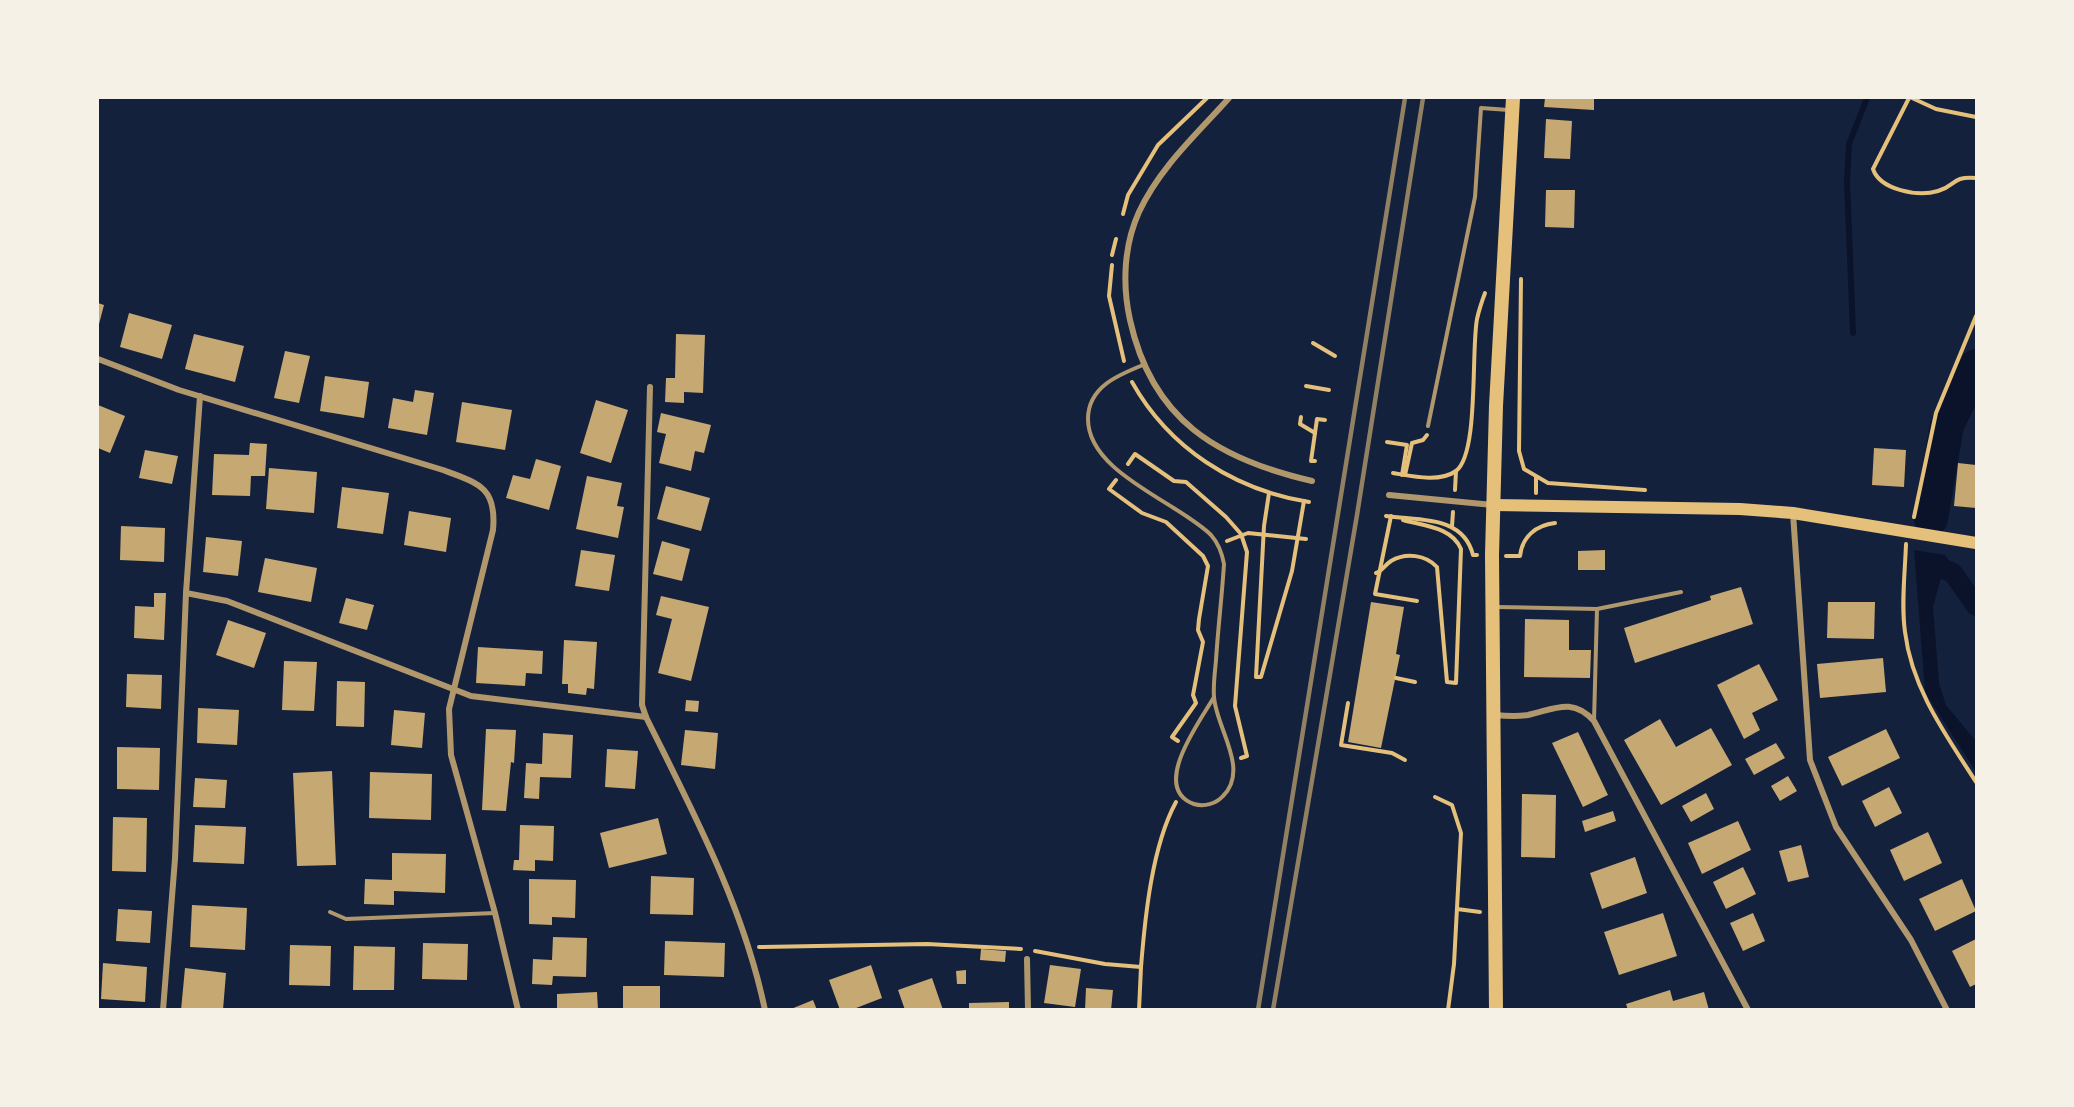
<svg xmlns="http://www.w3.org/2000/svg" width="2074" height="1107" font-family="Rubik,sans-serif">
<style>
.water{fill:#0b132b}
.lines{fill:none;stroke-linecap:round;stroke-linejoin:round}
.stream{stroke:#0b132b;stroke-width:6}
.canal{stroke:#0b132b;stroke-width:20}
.river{stroke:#0b132b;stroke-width:34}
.building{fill:#c6a872}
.path{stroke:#e5c07b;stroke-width:4}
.service{stroke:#b1986c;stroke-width:4}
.minor{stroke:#b1986c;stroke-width:6}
.secondary{stroke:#e5c07b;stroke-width:12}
.primary{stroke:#e5c07b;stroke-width:14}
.rail{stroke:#918062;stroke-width:4.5}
</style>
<rect width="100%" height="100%" fill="#14213d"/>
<!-- water -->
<path class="water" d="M 1914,550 L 1945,555 L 1965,583 L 1965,588 L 1959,588 L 1950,579 L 1941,578 L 1933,607 L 1939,683 L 1946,705 L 1976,741 L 1976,772 L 1925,692 Z"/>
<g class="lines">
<!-- stream -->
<path class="stream" d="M 1853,333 L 1847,182 L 1849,144 L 1867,98"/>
<!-- canal -->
<path class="canal" d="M 1946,570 L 1953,573 L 1976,606"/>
<!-- river -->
<path class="river" d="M 1931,519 L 1947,425 L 1976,366"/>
</g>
<!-- building -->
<g class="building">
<path d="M 1545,98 L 1594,98 L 1594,110 L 1544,107 Z"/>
<path d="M 1546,119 L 1572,121 L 1570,159 L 1544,158 Z"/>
<path d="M 1546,190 L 1575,190 L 1574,228 L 1545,227 Z"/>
<path d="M 98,303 L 104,305 L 98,328 Z"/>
<path d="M 129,313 L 172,325 L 162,359 L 120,347 Z"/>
<path d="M 194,334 L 244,346 L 235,382 L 185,369 Z"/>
<path d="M 676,334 L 705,335 L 703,393 L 684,392 L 684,403 L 665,402 L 666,378 L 675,378 Z"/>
<path d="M 285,351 L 310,356 L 299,403 L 274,398 Z"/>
<path d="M 325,376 L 369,382 L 364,418 L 320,411 Z"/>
<path d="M 415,390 L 434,393 L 427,435 L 388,428 L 393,398 L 413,402 Z"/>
<path d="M 596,400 L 628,410 L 611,463 L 580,453 Z"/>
<path d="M 462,402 L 512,410 L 505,450 L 456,442 Z"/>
<path d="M 98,405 L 125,416 L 110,453 L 98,448 Z"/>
<path d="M 661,413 L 711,425 L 704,453 L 695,451 L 691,471 L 659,463 L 666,434 L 657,432 Z"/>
<path d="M 250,443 L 267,444 L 265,476 L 251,476 L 250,496 L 212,495 L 214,454 L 249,455 Z"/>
<path d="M 1874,448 L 1906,450 L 1904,487 L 1872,485 Z"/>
<path d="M 145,450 L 178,456 L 172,484 L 139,478 Z"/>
<path d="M 536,459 L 561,466 L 549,510 L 506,498 L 513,475 L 530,479 Z"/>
<path d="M 1958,463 L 1976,465 L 1976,508 L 1954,506 Z"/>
<path d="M 269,468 L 317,472 L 314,513 L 266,509 Z"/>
<path d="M 587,476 L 622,483 L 617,506 L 624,507 L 618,538 L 576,529 Z"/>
<path d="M 666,486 L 710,498 L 701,531 L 657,519 Z"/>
<path d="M 342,487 L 389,493 L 383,534 L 337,528 Z"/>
<path d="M 409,511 L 451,518 L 446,552 L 404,545 Z"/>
<path d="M 121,526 L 165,528 L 164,562 L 120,560 Z"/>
<path d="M 206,537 L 242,541 L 238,576 L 203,572 Z"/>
<path d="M 662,541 L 690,549 L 682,581 L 653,574 Z"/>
<path d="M 581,550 L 615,555 L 609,591 L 575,586 Z"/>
<path d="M 1605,550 L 1605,570 L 1578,570 L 1578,551 Z"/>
<path d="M 265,558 L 317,568 L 311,602 L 258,592 Z"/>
<path d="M 1741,587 L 1753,624 L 1635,663 L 1624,628 L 1711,600 L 1710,596 Z"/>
<path d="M 154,593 L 166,593 L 164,640 L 134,638 L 135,606 L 154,607 Z"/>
<path d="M 661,596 L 709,607 L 691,681 L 658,673 L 672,619 L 656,615 Z"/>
<path d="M 346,598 L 374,605 L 367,630 L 339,623 Z"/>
<path d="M 1371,602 L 1404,607 L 1396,654 L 1400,655 L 1381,748 L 1348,742 Z"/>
<path d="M 1828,602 L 1875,602 L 1874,639 L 1827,638 Z"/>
<path d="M 1525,619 L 1569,620 L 1569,650 L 1591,650 L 1590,678 L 1524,677 Z"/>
<path d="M 228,620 L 266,633 L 254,668 L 216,655 Z"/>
<path d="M 564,640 L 597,642 L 594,689 L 587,688 L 586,695 L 568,693 L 568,684 L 562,684 Z"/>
<path d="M 478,647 L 543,651 L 542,674 L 526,673 L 525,686 L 476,683 Z"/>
<path d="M 1883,658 L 1886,692 L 1820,698 L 1817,664 Z"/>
<path d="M 284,661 L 317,662 L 314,711 L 282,710 Z"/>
<path d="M 1759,664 L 1778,700 L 1752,713 L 1760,730 L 1744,739 L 1717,685 Z"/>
<path d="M 127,674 L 162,675 L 161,709 L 126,707 Z"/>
<path d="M 337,681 L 365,682 L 364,727 L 336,726 Z"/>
<path d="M 686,700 L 699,701 L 698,712 L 685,711 Z"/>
<path d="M 198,708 L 239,710 L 237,745 L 197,743 Z"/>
<path d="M 394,710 L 425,713 L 422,748 L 391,745 Z"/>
<path d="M 1660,719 L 1676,747 L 1711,728 L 1732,765 L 1661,805 L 1624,740 Z"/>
<path d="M 486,729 L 516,730 L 514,763 L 511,762 L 506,811 L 482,810 Z"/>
<path d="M 1886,729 L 1900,758 L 1842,786 L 1828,757 Z"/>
<path d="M 685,730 L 718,733 L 715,769 L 681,765 Z"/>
<path d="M 1578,732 L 1608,795 L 1583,807 L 1552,743 Z"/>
<path d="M 543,733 L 573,735 L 571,778 L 540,777 L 539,799 L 524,798 L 526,763 L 542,764 Z"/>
<path d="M 1776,743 L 1785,758 L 1754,775 L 1745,759 Z"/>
<path d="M 117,747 L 160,748 L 159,790 L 117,789 Z"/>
<path d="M 607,749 L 638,751 L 635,789 L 605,787 Z"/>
<path d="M 332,771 L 336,865 L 297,866 L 293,773 Z"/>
<path d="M 370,772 L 432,774 L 431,820 L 369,818 Z"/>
<path d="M 1788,776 L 1797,791 L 1780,801 L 1771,786 Z"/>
<path d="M 195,778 L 227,780 L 225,808 L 193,807 Z"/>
<path d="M 1889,787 L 1902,813 L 1875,827 L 1862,801 Z"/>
<path d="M 1706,793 L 1714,809 L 1691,822 L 1682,806 Z"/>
<path d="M 1522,794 L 1556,795 L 1555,858 L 1521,857 Z"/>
<path d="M 1613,811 L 1616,821 L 1585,832 L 1582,821 Z"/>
<path d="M 113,817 L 147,818 L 146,872 L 112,871 Z"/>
<path d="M 658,818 L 667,854 L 609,868 L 600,833 Z"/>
<path d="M 1738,821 L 1751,850 L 1702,874 L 1688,843 Z"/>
<path d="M 195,825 L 246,827 L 244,864 L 193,862 Z"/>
<path d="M 520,825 L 554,826 L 553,861 L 535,860 L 535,871 L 513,870 L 514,860 L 519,860 Z"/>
<path d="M 1928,832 L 1942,863 L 1904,881 L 1890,850 Z"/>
<path d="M 1801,845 L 1809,877 L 1788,882 L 1779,851 Z"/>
<path d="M 392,853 L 446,854 L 445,893 L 394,891 L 394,905 L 364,904 L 365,879 L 392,880 Z"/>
<path d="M 1635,857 L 1647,893 L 1602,909 L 1590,873 Z"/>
<path d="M 1743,867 L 1756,894 L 1726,909 L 1713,882 Z"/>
<path d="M 651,876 L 694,878 L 693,915 L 650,914 Z"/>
<path d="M 529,879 L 576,880 L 575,918 L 552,917 L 552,925 L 529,924 Z"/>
<path d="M 1962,879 L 1976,911 L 1935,931 L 1919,899 Z"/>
<path d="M 192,905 L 247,908 L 245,950 L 190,947 Z"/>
<path d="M 118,909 L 152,911 L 150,943 L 116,941 Z"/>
<path d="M 1663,913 L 1677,956 L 1619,975 L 1604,932 Z"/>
<path d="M 1753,913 L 1765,941 L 1743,951 L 1730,923 Z"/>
<path d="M 553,937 L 587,938 L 586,977 L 553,976 L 552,985 L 532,984 L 533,959 L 552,960 Z"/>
<path d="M 1976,939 L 1976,984 L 1970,987 L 1952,951 Z"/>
<path d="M 665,941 L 725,943 L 724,977 L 664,975 Z"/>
<path d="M 423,943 L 468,944 L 467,980 L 422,979 Z"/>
<path d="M 290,945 L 331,946 L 330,986 L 289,985 Z"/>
<path d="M 354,946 L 395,947 L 394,990 L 353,990 Z"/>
<path d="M 981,949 L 1006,951 L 1005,962 L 980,960 Z"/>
<path d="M 103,963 L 147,967 L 145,1002 L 101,999 Z"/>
<path d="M 871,965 L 882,998 L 851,1010 L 840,1010 L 829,980 Z"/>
<path d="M 1050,965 L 1081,969 L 1075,1007 L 1044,1003 Z"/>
<path d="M 185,968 L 226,973 L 223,1010 L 181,1010 Z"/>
<path d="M 966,970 L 966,984 L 957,984 L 956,971 Z"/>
<path d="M 932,978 L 943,1010 L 905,1010 L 898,990 Z"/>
<rect x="623" y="986" width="37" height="24"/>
<path d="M 1086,988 L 1113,990 L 1111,1010 L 1085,1010 Z"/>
<path d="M 1670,990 L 1673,1001 L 1704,992 L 1709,1010 L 1628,1010 L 1626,1004 Z"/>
<path d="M 597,992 L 598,1010 L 557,1010 L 557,994 Z"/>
<path d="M 813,1000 L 817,1010 L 791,1010 L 791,1009 Z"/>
<path d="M 1009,1002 L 1009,1010 L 969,1010 L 969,1003 Z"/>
</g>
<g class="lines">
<!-- path -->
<g class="path">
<path d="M 1909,98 L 1873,169 C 1880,190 1918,197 1938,191 C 1956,186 1951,176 1976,178"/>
<path d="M 1912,98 L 1936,109 L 1976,117"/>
<path d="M 1123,214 L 1128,195 L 1158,145 L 1207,98"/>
<path d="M 1112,255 L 1116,239"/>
<path d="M 1112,265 L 1109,296 L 1124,361"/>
<path d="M 1521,279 L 1519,451 L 1524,469 L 1548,483 L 1645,490"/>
<path d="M 1313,343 L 1335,356"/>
<path d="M 1132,382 C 1169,448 1234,490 1309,502"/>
<path d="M 1306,386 L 1329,390"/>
<path d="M 1301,417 L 1300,424 L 1315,433"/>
<path d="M 1387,442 L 1407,445 L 1402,475"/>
<path d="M 1315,461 L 1311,461 L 1317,419 L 1325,420"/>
<path d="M 1128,464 L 1135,454 L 1174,481 L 1186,482 L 1226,517 L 1241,534 L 1247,552 L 1235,706 L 1247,756 L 1241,758"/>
<path d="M 1393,473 C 1411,476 1439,483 1456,471 C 1479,454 1471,351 1477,319 C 1479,310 1482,301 1485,293"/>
<path d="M 1405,475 L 1412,443 L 1423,440 L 1427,435"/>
<path d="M 1116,480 L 1109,489 L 1142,513 L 1166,522 L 1203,556 L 1208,566 L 1199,619 L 1198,630 L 1203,642 L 1193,695 L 1196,703 L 1172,737 L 1178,741"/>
<path d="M 1455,490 L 1456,471"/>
<path d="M 1269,493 L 1264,526 L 1256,677 L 1261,677 L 1292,571 L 1304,501"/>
<path d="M 1536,493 L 1536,477"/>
<path d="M 1386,516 C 1419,521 1463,515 1473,555 L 1477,555"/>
<path d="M 1391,516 L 1375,594 L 1417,601"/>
<path d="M 1914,517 L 1936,413 L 1976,316"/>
<path d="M 1452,526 L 1453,512"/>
<path d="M 1227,541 L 1248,533 L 1306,539"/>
<path d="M 1906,544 C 1905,573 1901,604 1905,632 C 1912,689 1946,735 1976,782"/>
<path d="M 1506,556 L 1520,556 C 1522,537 1536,525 1555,523"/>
<path d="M 1376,573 C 1382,571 1385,565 1391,561 C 1406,552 1426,555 1437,567 L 1447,682 L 1456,683 L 1461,549 C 1452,527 1424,526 1403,520"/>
<path d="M 1396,678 L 1415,682"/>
<path d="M 1348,703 L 1341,745 L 1392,753 L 1405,760"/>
<path d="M 1435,797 L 1452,805 L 1461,833 L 1454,964 L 1448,1010"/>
<path d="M 1457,909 L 1480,912"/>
<path d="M 759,947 L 927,944 L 1021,949"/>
<path d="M 1035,951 L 1105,964 L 1141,967 C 1145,917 1152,846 1176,802"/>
<path d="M 1139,1010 L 1141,967"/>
</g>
<!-- service -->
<g class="service">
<path d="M 1143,365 C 1118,375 1088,387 1088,419 C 1088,473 1178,502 1211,535 C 1219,544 1222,553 1224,564 C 1222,596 1218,628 1216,660 C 1215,672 1213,685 1214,697 C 1216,728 1250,769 1223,796 C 1216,804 1204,807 1194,804 C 1149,788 1201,720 1214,697"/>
<path d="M 1428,426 L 1475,197 L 1481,108 L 1509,110"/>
<path d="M 1496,607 L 1597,609 L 1681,592"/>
<path d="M 1594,721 L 1597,609"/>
<path d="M 330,912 L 346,919 L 495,913"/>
</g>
<!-- minor -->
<g class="minor">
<path d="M 1229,98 C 1197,134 1160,167 1139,212 C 1124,245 1122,284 1130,320 C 1152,420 1217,459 1312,481"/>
<path d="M 98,359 L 179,390 L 443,470 C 478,483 497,487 493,530 L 449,709 L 451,755 L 495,913 L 518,1010"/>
<path d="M 650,387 L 642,705 L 646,717 C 693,812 743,905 765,1010"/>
<path d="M 1389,495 L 1493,505"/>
<path d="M 1793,513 L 1810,760 L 1836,827 L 1911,940 L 1947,1010"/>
<path d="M 186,593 L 227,601 L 471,696 L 646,717"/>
<path d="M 1494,715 C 1505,716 1517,717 1528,715 C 1555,709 1572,697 1594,721 L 1748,1010"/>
<path d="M 1027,959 L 1028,1010"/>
<path d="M 163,1010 L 175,859 L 186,593 L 200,396"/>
</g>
<!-- secondary -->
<path class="secondary" d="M 1494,505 L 1740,509 L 1793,513 L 1976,543"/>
<!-- primary -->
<path class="primary" d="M 1496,1010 L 1492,555 L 1496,406 L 1513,98"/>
<!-- rail -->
<g class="rail">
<path d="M 1258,1010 L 1405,98"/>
<path d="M 1273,1010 L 1357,515 L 1423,98"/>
</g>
</g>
<!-- border -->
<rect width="2074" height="1107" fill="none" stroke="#f6f1e7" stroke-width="198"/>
</svg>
